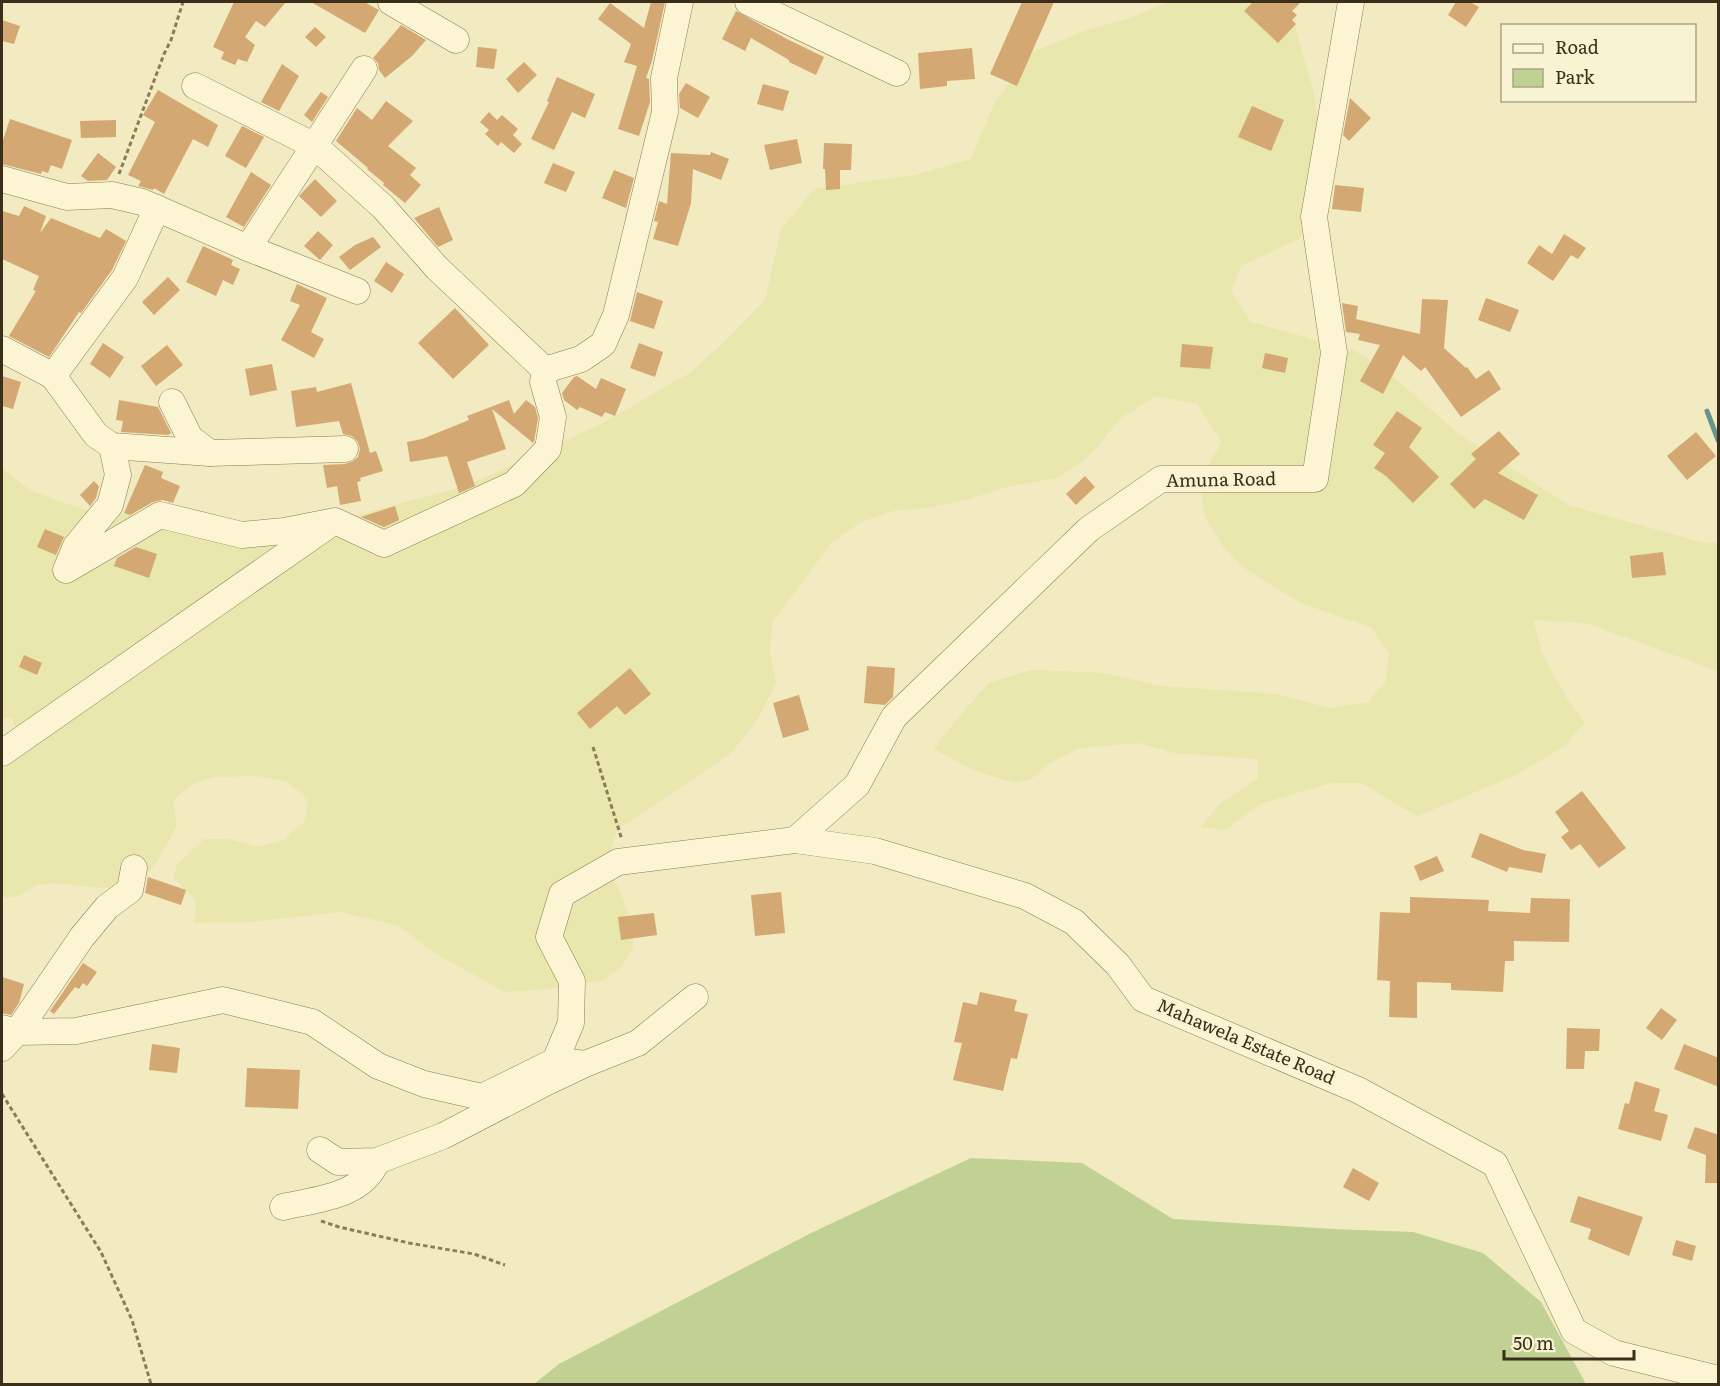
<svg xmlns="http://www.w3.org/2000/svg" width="1720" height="1386" font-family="Literata,serif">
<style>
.farmland{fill:#e8e7ad}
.green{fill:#c1d193}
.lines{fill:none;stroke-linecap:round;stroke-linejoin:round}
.stream{stroke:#69938e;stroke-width:5}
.building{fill:#d3a873}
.minor-casing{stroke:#8d7b56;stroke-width:27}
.path{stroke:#8d7b56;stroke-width:3;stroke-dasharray:4.5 3;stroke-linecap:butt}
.minor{stroke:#fcf5d4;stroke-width:26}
.labels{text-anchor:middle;stroke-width:6;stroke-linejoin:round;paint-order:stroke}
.street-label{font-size:18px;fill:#3b2f1c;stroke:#f8f3d1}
</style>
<rect width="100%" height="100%" fill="#f2eac0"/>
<!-- farmland -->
<path class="farmland" d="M 1168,2 L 1261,2 L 1293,19 L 1314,94 L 1323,171 L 1330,211 L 1298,239 L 1241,266 L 1231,291 L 1251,322 L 1355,351 L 1383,368 L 1460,435 L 1568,505 L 1704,543 L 1718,542 L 1718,671 L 1586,623 L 1533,620 L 1542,653 L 1566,697 L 1585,723 L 1563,747 L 1510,778 L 1417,816 L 1362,783 L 1331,783 L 1263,803 L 1224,830 L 1201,827 L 1218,806 L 1258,778 L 1258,759 L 1174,753 L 1139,743 L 1079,748 L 1050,763 L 1031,779 L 1015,783 L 975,771 L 934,749 L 956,720 L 989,683 L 1031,670 L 1105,673 L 1160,686 L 1276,694 L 1329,708 L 1367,703 L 1385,683 L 1389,654 L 1372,628 L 1301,603 L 1241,566 L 1223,546 L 1205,517 L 1201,493 L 1211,459 L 1222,443 L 1197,404 L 1156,396 L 1121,418 L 1091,454 L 1060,477 L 1007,487 L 969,499 L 928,508 L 893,511 L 861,522 L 830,544 L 772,623 L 770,652 L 776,683 L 755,724 L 730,754 L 616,831 L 608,860 L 632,925 L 633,949 L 620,968 L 603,980 L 547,989 L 505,992 L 438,955 L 399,926 L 342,912 L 250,922 L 195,923 L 196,901 L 173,878 L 177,865 L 204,839 L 229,839 L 259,847 L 284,840 L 305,821 L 308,799 L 286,781 L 257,776 L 213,777 L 189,786 L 173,801 L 177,825 L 160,857 L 147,874 L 135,887 L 102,888 L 54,883 L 35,886 L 21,895 L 7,898 L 2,895 L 2,755 L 19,745 L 12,717 L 2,719 L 2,468 L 31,491 L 93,513 L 160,515 L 242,535 L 335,521 L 469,485 L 601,424 L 690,373 L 722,344 L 765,300 L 781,230 L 814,189 L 915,175 L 971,159 L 994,104 L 1033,52 L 1084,31 L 1130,18 Z"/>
<!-- green -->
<path class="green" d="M 971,1158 L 1082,1163 L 1173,1219 L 1332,1229 L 1413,1232 L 1483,1253 L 1541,1302 L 1586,1384 L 534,1384 L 559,1364 L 811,1233 Z"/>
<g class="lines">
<!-- stream -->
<path class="stream" d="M 1707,411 L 1718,440"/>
</g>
<!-- building -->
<g class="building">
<path d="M 234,2 L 286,2 L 265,27 L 256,21 L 245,37 L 255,45 L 247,62 L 238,59 L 235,65 L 221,59 L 224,52 L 213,47 Z"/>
<path d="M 311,2 L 364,2 L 379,10 L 365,33 Z"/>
<path d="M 651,2 L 665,2 L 652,61 L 646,78 L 649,79 L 650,102 L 639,136 L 618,129 L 637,66 L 624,62 L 631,44 L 598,19 L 610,3 L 644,28 Z"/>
<path d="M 1022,2 L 1054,2 L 1017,86 L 990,74 Z"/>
<path d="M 1253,2 L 1301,2 L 1292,11 L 1297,15 L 1292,20 L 1296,24 L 1278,43 L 1244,11 Z"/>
<path d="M 1456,2 L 1470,2 L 1479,7 L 1466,27 L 1448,15 Z"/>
<path d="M 736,11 L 787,39 L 824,57 L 816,75 L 789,62 L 789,60 L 751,38 L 745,51 L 722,39 Z"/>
<path d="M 2,20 L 20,26 L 14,44 L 2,41 Z"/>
<path d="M 401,25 L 426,40 L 412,56 L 385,78 L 379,70 L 378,63 L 373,58 Z"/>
<path d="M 315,27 L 326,37 L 316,47 L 305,37 Z"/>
<path d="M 478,47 L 497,49 L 494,69 L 476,67 Z"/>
<path d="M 972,48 L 975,79 L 947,81 L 947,86 L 920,89 L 918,53 Z"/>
<path d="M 524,62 L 537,75 L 518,93 L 506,79 Z"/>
<path d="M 282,64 L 299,76 L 279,111 L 261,102 Z"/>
<path d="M 557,77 L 595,94 L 585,118 L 572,112 L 554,150 L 531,139 L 549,102 L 547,101 Z"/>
<path d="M 686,83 L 710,97 L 698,118 L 680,108 L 679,94 Z"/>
<path d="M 763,84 L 789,91 L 783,111 L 757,104 Z"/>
<path d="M 158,90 L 218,125 L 208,147 L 193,139 L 164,194 L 154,188 L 153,190 L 138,186 L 141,181 L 128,175 L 155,122 L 143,115 Z"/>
<path d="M 321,92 L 328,97 L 312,122 L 304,115 Z"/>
<path d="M 1350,98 L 1371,118 L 1349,141 L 1343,135 Z"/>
<path d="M 386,101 L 413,121 L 388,146 L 416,168 L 410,175 L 421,185 L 405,203 L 383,185 L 384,183 L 367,169 L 368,168 L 336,141 L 357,108 L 372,120 Z"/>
<path d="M 1252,106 L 1284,120 L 1271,151 L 1238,137 Z"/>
<path d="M 489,112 L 497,120 L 502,115 L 518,129 L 513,135 L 522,144 L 514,153 L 501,142 L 498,146 L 485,134 L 489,130 L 480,122 Z"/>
<path d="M 10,119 L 72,140 L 62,169 L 51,165 L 48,173 L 42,171 L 41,174 L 2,164 L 2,143 Z"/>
<path d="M 116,120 L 116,137 L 81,138 L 80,121 Z"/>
<path d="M 242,126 L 264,137 L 246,168 L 225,156 Z"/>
<path d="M 797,139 L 802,163 L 770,170 L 764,145 Z"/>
<path d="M 824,143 L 852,144 L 851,170 L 840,170 L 840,189 L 826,190 L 825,169 L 823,169 Z"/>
<path d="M 711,152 L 729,159 L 721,180 L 693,169 L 691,203 L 678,246 L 653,239 L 658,222 L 654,221 L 659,201 L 667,204 L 671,153 L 710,155 Z"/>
<path d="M 98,153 L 116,167 L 107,180 L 88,181 L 81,176 Z"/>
<path d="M 553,163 L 575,172 L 566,192 L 544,183 Z"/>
<path d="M 614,170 L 634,178 L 626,208 L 602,198 Z"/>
<path d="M 251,172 L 271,185 L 244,227 L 226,217 Z"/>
<path d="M 315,179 L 337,201 L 321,217 L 299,196 Z"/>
<path d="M 1335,185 L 1364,188 L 1361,212 L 1332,209 Z"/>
<path d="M 24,206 L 46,216 L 40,233 L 51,218 L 100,238 L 106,229 L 126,241 L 112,270 L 81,313 L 79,312 L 49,357 L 9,336 L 36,291 L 33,290 L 39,276 L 2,259 L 2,211 L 19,216 Z"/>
<path d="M 439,207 L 453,240 L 438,247 L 414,218 Z"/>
<path d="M 318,231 L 333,245 L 320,260 L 304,246 Z"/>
<path d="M 1564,234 L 1586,248 L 1578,259 L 1571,255 L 1553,281 L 1527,263 L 1539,245 L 1552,254 Z"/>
<path d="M 373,237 L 381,247 L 350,270 L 339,257 L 355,245 Z"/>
<path d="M 203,246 L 233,260 L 231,265 L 240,269 L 233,285 L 223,280 L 216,296 L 186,282 Z"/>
<path d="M 386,262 L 404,274 L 392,293 L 374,281 Z"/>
<path d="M 168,277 L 180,290 L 154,315 L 142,302 Z"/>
<path d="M 297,284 L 327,298 L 311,332 L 324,339 L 314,358 L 281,340 L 300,305 L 290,301 Z"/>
<path d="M 637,292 L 663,301 L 654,329 L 630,321 Z"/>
<path d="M 1486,298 L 1519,310 L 1510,332 L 1478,320 Z"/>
<path d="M 1422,299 L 1448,300 L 1444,348 L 1466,368 L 1467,367 L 1476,379 L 1489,370 L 1501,389 L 1461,417 L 1425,367 L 1421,371 L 1403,355 L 1383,394 L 1360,381 L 1380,345 L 1358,340 L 1360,334 L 1346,332 L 1342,303 L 1358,306 L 1356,319 L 1420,334 Z"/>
<path d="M 455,308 L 489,345 L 453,379 L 418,343 Z"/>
<path d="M 103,343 L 124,357 L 110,378 L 90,364 Z"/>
<path d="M 639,343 L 663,352 L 655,377 L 630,368 Z"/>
<path d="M 1182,344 L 1213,347 L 1210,369 L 1180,367 Z"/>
<path d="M 167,345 L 183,365 L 156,386 L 141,366 Z"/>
<path d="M 1265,353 L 1288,358 L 1285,373 L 1262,368 Z"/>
<path d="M 272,364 L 277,390 L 250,396 L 245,369 Z"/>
<path d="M 2,376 L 21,382 L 13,409 L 2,406 Z"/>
<path d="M 577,376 L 596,389 L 601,378 L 626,389 L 615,416 L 605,412 L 602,417 L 580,407 L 577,410 L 564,400 L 562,393 L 574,377 Z"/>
<path d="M 351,383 L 370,453 L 376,451 L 383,471 L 360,478 L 361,481 L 357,482 L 361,501 L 340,505 L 337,486 L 327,488 L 323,465 L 345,464 L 353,461 L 358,457 L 360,449 L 358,442 L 352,436 L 343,434 L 339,421 L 296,427 L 291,391 L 316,387 L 317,392 Z"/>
<path d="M 119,400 L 158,407 L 171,433 L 168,435 L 121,432 L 123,421 L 116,420 Z"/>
<path d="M 509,400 L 514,414 L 526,400 L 535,407 L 538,418 L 534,442 L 533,443 L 492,409 L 506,449 L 467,462 L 475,486 L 459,493 L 447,456 L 410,462 L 407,442 L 422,439 L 469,420 L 467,416 Z"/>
<path d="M 1397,411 L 1422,428 L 1409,447 L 1439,477 L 1413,503 L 1386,476 L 1374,468 L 1385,453 L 1373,445 Z"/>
<path d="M 1499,431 L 1520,454 L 1498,473 L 1538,495 L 1524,520 L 1485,499 L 1474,509 L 1450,484 L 1476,459 L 1471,454 Z"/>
<path d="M 1696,432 L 1716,456 L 1687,480 L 1667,456 Z"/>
<path d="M 145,465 L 163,472 L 161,478 L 180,486 L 173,503 L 163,500 L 153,502 L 130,515 L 124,513 Z"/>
<path d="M 1085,476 L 1095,487 L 1076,505 L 1066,494 Z"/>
<path d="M 94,481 L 99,486 L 96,498 L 90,506 L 80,495 Z"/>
<path d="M 395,506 L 399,520 L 384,527 L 361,517 Z"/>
<path d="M 45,529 L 64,537 L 56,555 L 37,547 Z"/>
<path d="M 136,547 L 157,554 L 149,578 L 114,566 L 117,558 Z"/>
<path d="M 1663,552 L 1666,575 L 1632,578 L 1630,556 Z"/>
<path d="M 24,655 L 42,663 L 37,675 L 19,667 Z"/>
<path d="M 867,666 L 895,668 L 893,697 L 885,705 L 864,703 Z"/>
<path d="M 630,668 L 651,694 L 625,715 L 617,706 L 590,729 L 577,713 Z"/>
<path d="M 799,695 L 809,730 L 783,738 L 773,703 Z"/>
<path d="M 1582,791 L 1626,848 L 1599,868 L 1580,844 L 1571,850 L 1561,837 L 1569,831 L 1555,812 Z"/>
<path d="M 1480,833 L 1523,850 L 1546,854 L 1542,873 L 1509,867 L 1507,872 L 1471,857 Z"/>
<path d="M 1437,856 L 1444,871 L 1420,881 L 1414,866 Z"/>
<path d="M 148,877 L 186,890 L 181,905 L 145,893 Z"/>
<path d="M 781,892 L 785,933 L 755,936 L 751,895 Z"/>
<path d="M 1410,897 L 1489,900 L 1488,911 L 1530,913 L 1531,898 L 1570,899 L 1569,942 L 1514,941 L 1514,961 L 1505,961 L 1503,992 L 1451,990 L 1451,983 L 1417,982 L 1417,1018 L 1389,1017 L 1390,981 L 1377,980 L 1380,912 L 1410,913 Z"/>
<path d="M 654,913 L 657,935 L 621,940 L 618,917 Z"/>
<path d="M 83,963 L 97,972 L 87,986 L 83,983 L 79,989 L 75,987 L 54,1014 L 50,1011 Z"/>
<path d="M 2,977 L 24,984 L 19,1003 L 11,1015 L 2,1013 Z"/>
<path d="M 980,992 L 1017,1000 L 1014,1011 L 1028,1014 L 1017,1059 L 1011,1058 L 1003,1091 L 953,1080 L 962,1043 L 954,1042 L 963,1002 L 977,1005 Z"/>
<path d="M 1661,1008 L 1677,1020 L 1662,1040 L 1646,1028 Z"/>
<path d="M 1567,1028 L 1600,1029 L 1599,1051 L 1585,1051 L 1584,1069 L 1566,1069 Z"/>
<path d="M 152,1044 L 180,1048 L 177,1073 L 149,1070 Z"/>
<path d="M 1684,1044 L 1719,1058 L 1719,1087 L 1674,1069 Z"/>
<path d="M 247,1068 L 300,1070 L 298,1109 L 245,1107 Z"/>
<path d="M 1635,1081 L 1660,1089 L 1654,1111 L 1668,1115 L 1661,1141 L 1618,1129 L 1625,1103 L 1629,1104 Z"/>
<path d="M 1695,1127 L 1719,1135 L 1719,1183 L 1705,1183 L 1706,1155 L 1687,1148 Z"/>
<path d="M 1353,1168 L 1379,1183 L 1369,1201 L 1343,1187 Z"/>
<path d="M 1578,1196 L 1643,1217 L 1629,1256 L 1588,1239 L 1591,1229 L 1570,1222 Z"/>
<path d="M 1676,1240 L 1696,1246 L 1692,1261 L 1672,1255 Z"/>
</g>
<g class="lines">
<defs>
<g id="minor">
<path d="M 391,2 L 456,40"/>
<path d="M 748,2 L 897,73"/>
<path d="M 195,86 L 315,146 L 383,207 L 437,268 L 545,370"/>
<path d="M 2,179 L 67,197 L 112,195 L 142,202 L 248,248 L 357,291"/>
<path d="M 248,248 L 364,69"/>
<path d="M 2,349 L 53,376 L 96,435 L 112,446 L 210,453 L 345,449"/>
<path d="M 53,376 L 125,278 L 157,208"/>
<path d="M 172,402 L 190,438 L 210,453"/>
<path d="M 112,446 L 118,475 L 110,505 L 76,546 L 66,570 L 160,515 L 242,535 L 284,531 L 335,521 L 384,544 L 514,484 L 548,449 L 553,417 L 543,382 L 545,370 L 581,359 L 603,344 L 616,315 L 665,112 L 664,78 L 680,2"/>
<path d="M 2,753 L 326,527"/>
<path d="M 795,840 L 857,785 L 894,717 L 1089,529 L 1161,479 L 1315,479 L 1334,353 L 1314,217 L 1351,2"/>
<path d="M 2,1028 L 17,1032 L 76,1031 L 223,1000 L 312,1022 L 378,1066 L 424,1084 L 482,1097 L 555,1061 L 571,1023 L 572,981 L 549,937 L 562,894 L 618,862 L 795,840 L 875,851 L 1025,896 L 1074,922 L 1118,965 L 1143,999 L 1358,1090 L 1495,1164 L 1574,1331 L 1614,1353 L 1718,1379"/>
<path d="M 2,1048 L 17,1032 L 82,937 L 107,907 L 130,890 L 134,868"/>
<path d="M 569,1062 L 585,1064 L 638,1043 L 695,997"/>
<path d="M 320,1150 L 338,1162 L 377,1161 L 443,1136 L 547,1082 L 585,1064"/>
<path d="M 283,1207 C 317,1199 362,1197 377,1161"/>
</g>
</defs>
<!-- minor casing -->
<use href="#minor" class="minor-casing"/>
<!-- path -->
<g class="path">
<path d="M 119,174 L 164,54 L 171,40 L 183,2"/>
<path d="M 593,747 L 622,840"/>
<path d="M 2,1094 L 101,1252 L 132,1320 L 151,1384"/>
<path d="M 321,1221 L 339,1227 L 409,1243 L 474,1254 L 505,1265"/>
</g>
<!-- minor -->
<use href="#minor" class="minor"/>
</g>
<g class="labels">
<!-- street labels -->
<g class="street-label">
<text transform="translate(1221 480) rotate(-1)" y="6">Amuna Road</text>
<text transform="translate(1246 1042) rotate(23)" y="6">Mahawela Estate Road</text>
</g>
</g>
<!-- border -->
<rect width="1720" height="1386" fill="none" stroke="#3b2f1c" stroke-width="6"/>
<!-- legend -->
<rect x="1501" y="24" width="195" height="78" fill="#f8f3d1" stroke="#aca589" stroke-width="1.5"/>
<rect x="1513" y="44" width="30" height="9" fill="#fcf5d4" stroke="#aca589" stroke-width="1.5"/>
<text x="1555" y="54" font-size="18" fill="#3b2f1c">Road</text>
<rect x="1513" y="69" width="30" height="18" fill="#c1d193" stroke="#aca589" stroke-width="1.5"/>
<text x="1555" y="84" font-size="18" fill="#3b2f1c">Park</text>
<!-- scale -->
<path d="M1504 1350v9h130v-9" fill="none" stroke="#3b2f1c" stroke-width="3"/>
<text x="1513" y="1350" font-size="18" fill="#3b2f1c" stroke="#f8f3d1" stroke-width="4.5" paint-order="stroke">50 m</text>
</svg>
